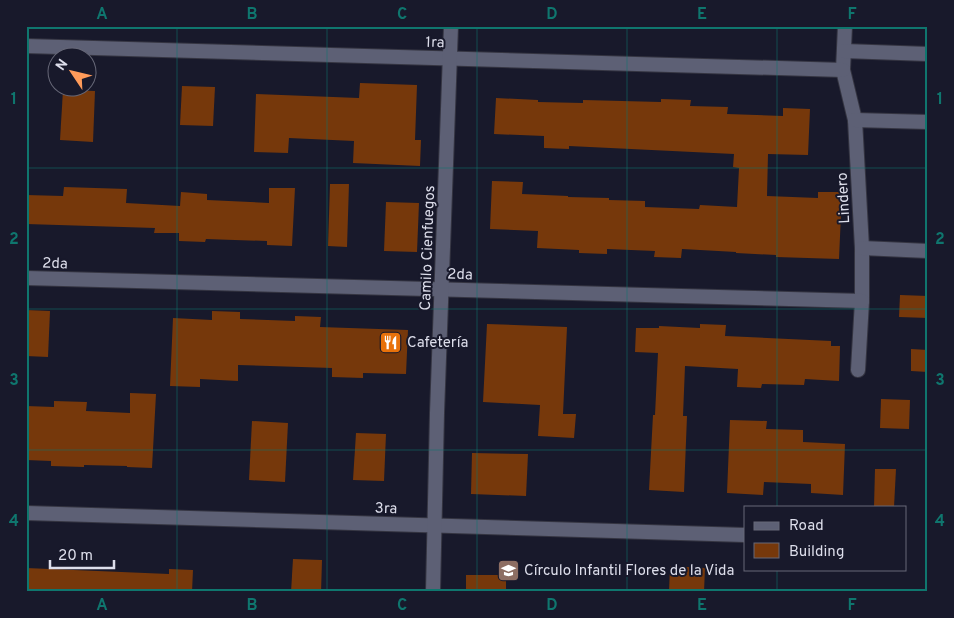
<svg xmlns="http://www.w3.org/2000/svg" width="954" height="618" font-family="Overpass,sans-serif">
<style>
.building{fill:#76380b}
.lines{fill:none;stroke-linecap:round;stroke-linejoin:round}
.minor-casing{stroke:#353542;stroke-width:16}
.tertiary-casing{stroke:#353542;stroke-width:16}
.minor{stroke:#5d6075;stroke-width:14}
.tertiary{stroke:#5d6075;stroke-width:14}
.grid{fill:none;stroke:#0f766e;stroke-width:1;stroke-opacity:0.55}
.labels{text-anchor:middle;stroke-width:4;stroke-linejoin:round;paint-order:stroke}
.street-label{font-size:15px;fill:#dddeeb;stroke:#18192b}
.poi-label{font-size:15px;fill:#dddeeb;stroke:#18192b;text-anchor:start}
.neatline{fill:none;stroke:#0f766e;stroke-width:2}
.grid-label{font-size:16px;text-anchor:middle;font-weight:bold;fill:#0f766e}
</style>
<rect width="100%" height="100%" fill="#18192b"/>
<!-- building -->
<g class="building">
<path d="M 360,83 L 417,85 L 415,140 L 421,140 L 420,166 L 353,163 L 354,141 L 289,138 L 288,153 L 254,152 L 256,94 L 359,98 Z"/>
<path d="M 182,86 L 215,87 L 213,126 L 180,125 Z"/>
<path d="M 63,90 L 95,91 L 93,142 L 60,140 Z"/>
<path d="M 496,98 L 538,100 L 538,102 L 583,103 L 583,100 L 661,102 L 661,99 L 691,100 L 690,106 L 728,107 L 727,114 L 783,116 L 783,108 L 810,109 L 808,155 L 768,154 L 767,196 L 818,198 L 818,192 L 842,192 L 839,259 L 776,257 L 776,255 L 736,253 L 736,252 L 682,249 L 681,258 L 654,257 L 655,251 L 607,249 L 607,254 L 579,253 L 579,250 L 537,248 L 538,231 L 490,229 L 492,181 L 523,182 L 522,194 L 568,196 L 568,197 L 609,198 L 609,200 L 645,201 L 645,207 L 699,209 L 700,205 L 737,207 L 739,168 L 733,167 L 734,154 L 569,146 L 569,149 L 544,148 L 544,136 L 494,134 Z"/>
<path d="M 330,184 L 349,184 L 347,247 L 328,246 Z"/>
<path d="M 64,187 L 127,189 L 126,203 L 180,206 L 181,192 L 207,194 L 207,200 L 269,203 L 269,188 L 295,188 L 292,246 L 267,245 L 267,241 L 206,239 L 205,242 L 179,241 L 179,233 L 154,233 L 155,228 L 26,224 L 26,195 L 63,196 Z"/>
<path d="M 386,202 L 419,203 L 417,252 L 384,251 Z"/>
<path d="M 900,295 L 928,296 L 928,318 L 899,317 Z"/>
<path d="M 26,310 L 50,311 L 48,357 L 26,356 Z"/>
<path d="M 212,311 L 240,312 L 240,319 L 295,321 L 295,316 L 321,317 L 320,327 L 408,330 L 406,374 L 363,373 L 363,378 L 332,377 L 332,368 L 238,365 L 238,381 L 200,379 L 200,387 L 170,386 L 173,318 L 212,320 Z"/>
<path d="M 487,324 L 567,327 L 563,414 L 576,414 L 574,438 L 538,436 L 540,405 L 483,402 Z"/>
<path d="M 700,324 L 726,325 L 725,336 L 831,341 L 831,346 L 840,346 L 839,381 L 805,379 L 804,385 L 762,384 L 761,388 L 737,387 L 738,369 L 685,366 L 683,416 L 687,416 L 684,492 L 649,490 L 653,415 L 655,415 L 658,353 L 635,352 L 636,328 L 659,328 L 659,326 L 700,328 Z"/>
<path d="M 911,349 L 928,350 L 928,372 L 911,371 Z"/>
<path d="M 130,393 L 156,394 L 152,468 L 127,467 L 127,466 L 84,465 L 84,467 L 51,466 L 51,461 L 26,460 L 26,406 L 54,407 L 54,401 L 87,402 L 86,411 L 130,413 Z"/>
<path d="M 881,399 L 910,400 L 909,429 L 880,428 Z"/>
<path d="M 730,420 L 767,421 L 766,429 L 803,430 L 803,442 L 845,444 L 843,495 L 811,493 L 811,484 L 764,482 L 763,495 L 727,493 Z"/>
<path d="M 252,421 L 288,423 L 285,482 L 249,480 Z"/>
<path d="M 356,433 L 386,434 L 384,481 L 353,480 Z"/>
<path d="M 472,453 L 528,454 L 526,496 L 471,494 Z"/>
<path d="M 875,469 L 896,469 L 894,507 L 874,507 Z"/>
<path d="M 293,559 L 322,560 L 321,592 L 291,592 Z"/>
<path d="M 670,566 L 705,568 L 704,592 L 669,592 Z"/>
<path d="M 26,568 L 169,574 L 169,569 L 193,570 L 192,592 L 26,592 Z"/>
<rect x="466" y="575" width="40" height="17"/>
</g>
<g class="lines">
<defs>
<g id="minor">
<path d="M 845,26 L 843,70 L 855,120 L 862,248 L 862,301 L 858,370"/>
<path d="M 26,46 L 843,70"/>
<path d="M 844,51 L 928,54"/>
<path d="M 855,120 L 928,122"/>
<path d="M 862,248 L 928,251"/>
<path d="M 26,278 L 862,301"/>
<path d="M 26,513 L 745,535"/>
</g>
<path id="tertiary" d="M 433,592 L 437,413 L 451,26"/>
</defs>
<!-- minor casing -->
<use href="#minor" class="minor-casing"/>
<!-- tertiary casing -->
<use href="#tertiary" class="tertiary-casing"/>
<!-- minor -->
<use href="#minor" class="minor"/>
<!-- tertiary -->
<use href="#tertiary" class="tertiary"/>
</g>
<!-- grid -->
<path class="grid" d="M 177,26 L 177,592M 327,26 L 327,592M 477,26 L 477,592M 627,26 L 627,592M 777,26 L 777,507M 26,168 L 928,168M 26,309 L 928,309M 26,450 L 928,450M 777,569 L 777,592"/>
<!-- icons -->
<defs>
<symbol id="restaurant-square" viewBox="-11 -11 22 22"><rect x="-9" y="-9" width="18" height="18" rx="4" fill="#e8710a" stroke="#18192b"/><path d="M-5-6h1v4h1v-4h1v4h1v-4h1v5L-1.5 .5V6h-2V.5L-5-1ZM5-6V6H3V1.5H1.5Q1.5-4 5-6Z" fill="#fff"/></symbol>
<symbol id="school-square" viewBox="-11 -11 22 22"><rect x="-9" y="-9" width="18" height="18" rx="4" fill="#8d6e63" stroke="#18192b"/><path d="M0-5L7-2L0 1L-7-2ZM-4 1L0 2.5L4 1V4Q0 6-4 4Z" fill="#fff"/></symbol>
</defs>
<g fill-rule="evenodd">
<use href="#restaurant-square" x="378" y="330" width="25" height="25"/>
<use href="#school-square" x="496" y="558" width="25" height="25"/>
</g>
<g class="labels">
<!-- street labels -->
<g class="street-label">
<text transform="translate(435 42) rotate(2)" y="5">1ra</text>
<text transform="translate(843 198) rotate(-93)" y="5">Lindero</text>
<text transform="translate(427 248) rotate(-88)" y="5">Camilo Cienfuegos</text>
<text transform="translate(55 263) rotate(2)" y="5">2da</text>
<text transform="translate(460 274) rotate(2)" y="5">2da</text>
<text transform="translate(386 508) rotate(2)" y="5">3ra</text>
</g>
<!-- poi labels -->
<g class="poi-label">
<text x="407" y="347">Cafetería</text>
<text x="524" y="575">Círculo Infantil Flores de la Vida</text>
</g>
</g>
<!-- border -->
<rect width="954" height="618" fill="none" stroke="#18192b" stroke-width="55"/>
<!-- legend -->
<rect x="744" y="506" width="162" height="65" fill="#18192b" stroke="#676878"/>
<rect x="754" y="522" width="25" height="8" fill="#5d6075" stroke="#676878"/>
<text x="789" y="530" font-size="15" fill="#dddeeb">Road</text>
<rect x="754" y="543" width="25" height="15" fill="#76380b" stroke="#676878"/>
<text x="789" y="556" font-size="15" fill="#dddeeb">Building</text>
<!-- north arrow -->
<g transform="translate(72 72) rotate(305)"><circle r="24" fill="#18192b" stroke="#676878"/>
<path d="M0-4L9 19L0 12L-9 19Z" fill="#ff9b5a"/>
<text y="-8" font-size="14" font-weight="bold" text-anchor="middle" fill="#dddeeb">N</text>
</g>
<!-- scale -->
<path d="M50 560v8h64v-8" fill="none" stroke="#dddeeb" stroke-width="2.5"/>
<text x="58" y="560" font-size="15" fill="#dddeeb" stroke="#18192b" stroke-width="4" paint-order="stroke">20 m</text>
<rect x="28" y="28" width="898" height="562" class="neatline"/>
<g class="grid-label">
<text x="102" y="19">A</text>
<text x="252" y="19">B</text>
<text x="402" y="19">C</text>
<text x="552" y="19">D</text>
<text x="702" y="19">E</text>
<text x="852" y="19">F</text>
<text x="14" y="104">1</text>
<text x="940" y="104">1</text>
<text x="14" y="244">2</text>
<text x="940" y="244">2</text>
<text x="14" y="385">3</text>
<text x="940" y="385">3</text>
<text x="14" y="526">4</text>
<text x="940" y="526">4</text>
<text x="102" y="610">A</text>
<text x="252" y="610">B</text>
<text x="402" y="610">C</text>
<text x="552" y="610">D</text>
<text x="702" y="610">E</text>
<text x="852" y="610">F</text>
</g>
</svg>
